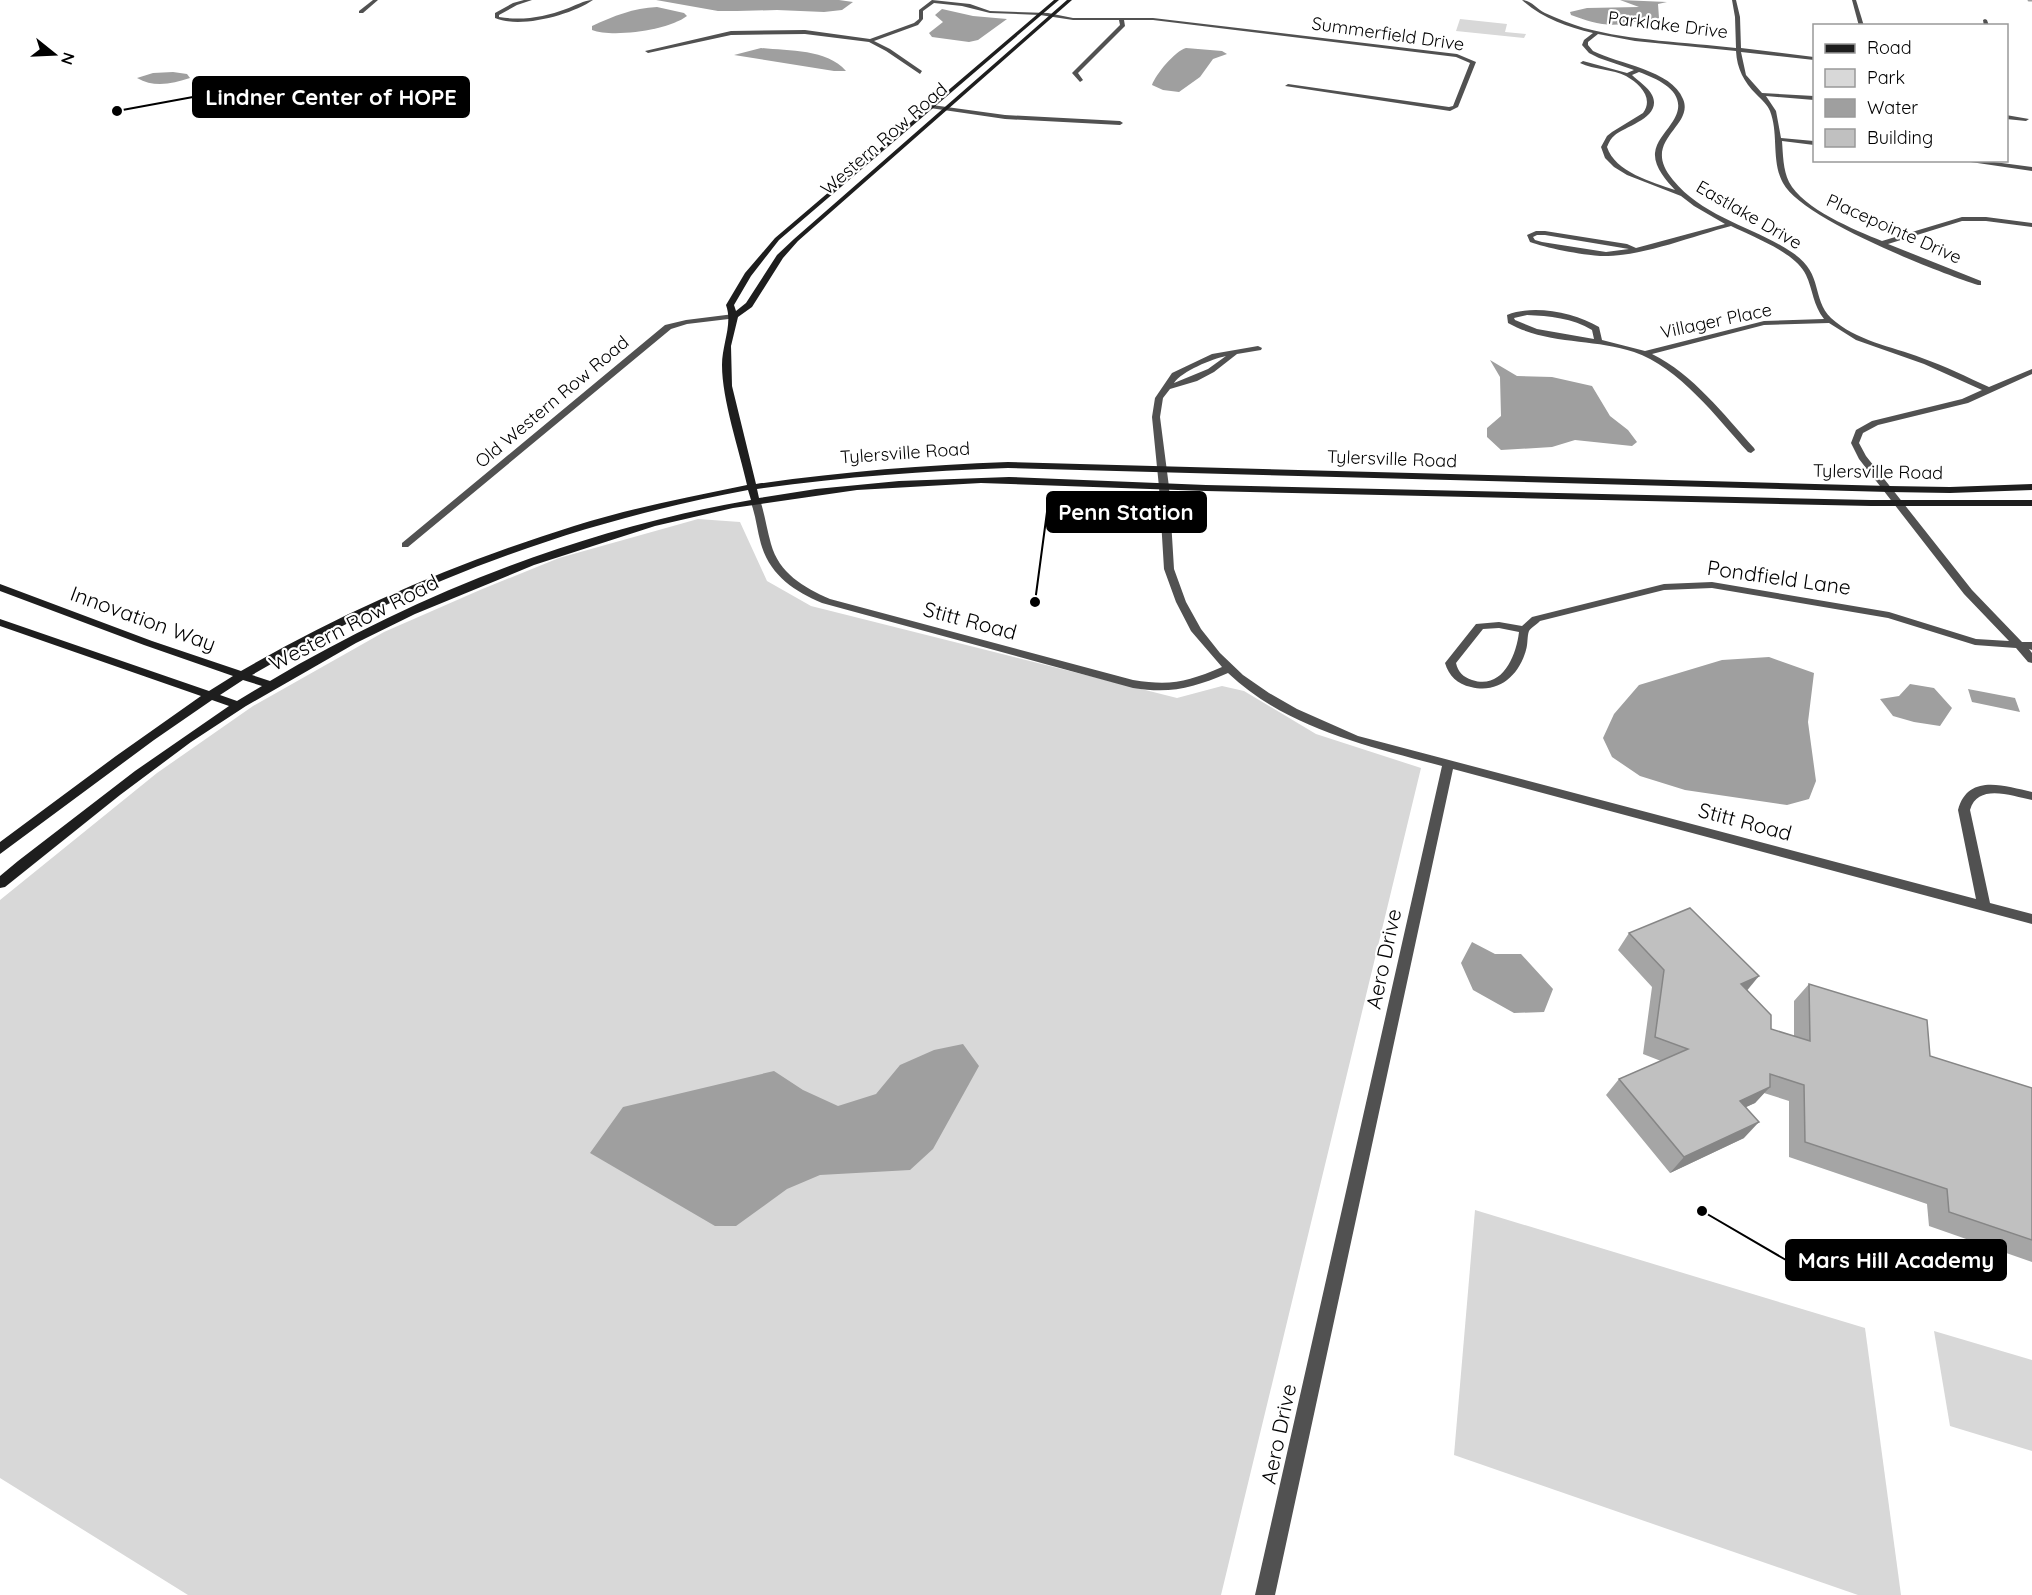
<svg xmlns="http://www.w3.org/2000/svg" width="2032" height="1595" font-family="Quicksand,sans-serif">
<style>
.green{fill:#d8d8d8}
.water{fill:#9f9f9f}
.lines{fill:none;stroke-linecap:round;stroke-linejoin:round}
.stream{stroke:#9f9f9f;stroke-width:3}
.street{fill:#515151;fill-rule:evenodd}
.secondary{fill:#1e1e1e;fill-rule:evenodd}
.wall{fill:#a5a5a5}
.shaded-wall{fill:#868686}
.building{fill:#c0c0c0;stroke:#868686;stroke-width:1.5}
.labels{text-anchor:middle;stroke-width:4.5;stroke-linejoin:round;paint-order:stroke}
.far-street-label{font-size:18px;fill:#000;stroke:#fff}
.street-label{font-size:21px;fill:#000;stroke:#fff}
.leader{fill:none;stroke:#000;stroke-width:2}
.callout-dot{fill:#000;stroke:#fff;stroke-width:2}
.callout{fill:#000;stroke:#000;stroke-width:2}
.callout-label{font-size:22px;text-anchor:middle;font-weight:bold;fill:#fff}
</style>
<rect width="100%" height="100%" fill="#fff"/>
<!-- green -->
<g class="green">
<path d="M 1460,19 L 1507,24 L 1505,32 L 1526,34 L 1524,38 L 1456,31 Z"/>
<path d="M 698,519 L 740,522 L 767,581 L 811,606 L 1177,698 L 1222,686 L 1244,691 L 1316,734 L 1421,768 L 1221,1595 L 188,1595 L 0,1478 L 0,900 L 157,773 L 253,706 L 384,632 L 480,590 L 559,558 Z"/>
<path d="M 1475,1210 L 1865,1328 L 1901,1595 L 1858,1595 L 1454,1455 Z"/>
<path d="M 1934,1331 L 2032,1360 L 2032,1451 L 1950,1426 Z"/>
</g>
<!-- water -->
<g class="water">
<path d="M 656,0 L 839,0 L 853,2 L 842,10 L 824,12 L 777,10 L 737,11 L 718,11 Z"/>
<path d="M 1620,0 L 1667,2 L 1658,4 L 1659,18 L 1656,20 C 1644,20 1635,22 1623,24 C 1605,27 1587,21 1571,15 L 1570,12 L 1587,8 L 1639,7 Z"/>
<path d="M 657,7 L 684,13 L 687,16 C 669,30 613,38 592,30 L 592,26 C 614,16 633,8 657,7 Z"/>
<path d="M 942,9 L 973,16 L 1007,19 L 978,40 L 969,42 L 932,37 L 929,33 L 943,22 L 935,15 Z"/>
<path d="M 761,48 C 788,51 827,49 846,71 L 834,71 L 734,55 Z"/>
<path d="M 1186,48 L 1222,51 L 1227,54 L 1213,59 L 1200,77 L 1179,92 L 1163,90 L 1152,85 C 1156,74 1175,51 1186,48 Z"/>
<path d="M 173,72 L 187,74 L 190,78 C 172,84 154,88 137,78 L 153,73 Z"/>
<path d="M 1490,360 L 1517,376 L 1552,377 L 1592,386 L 1610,416 L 1628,430 L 1637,442 L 1632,446 L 1575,440 L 1552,447 L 1501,450 L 1487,437 L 1487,428 L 1501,416 L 1500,377 Z"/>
<path d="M 1769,657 L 1814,673 L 1808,722 L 1816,781 L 1809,799 L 1787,805 L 1685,790 L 1640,776 L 1612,757 L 1603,738 L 1614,714 L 1639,685 L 1722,660 Z"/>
<path d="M 1910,684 L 1934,688 L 1952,708 L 1940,726 L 1914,722 L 1893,716 L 1880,699 L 1899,696 Z"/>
<path d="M 1968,689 L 2015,698 L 2020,712 L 1972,702 Z"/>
<path d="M 1472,942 L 1495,954 L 1521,954 L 1553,989 L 1544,1012 L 1514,1013 L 1473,990 L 1461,963 Z"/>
<path d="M 963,1044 L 979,1066 L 933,1149 L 910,1170 L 820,1175 L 787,1189 L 736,1226 L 715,1226 L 590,1153 L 623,1107 L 774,1071 L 803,1090 L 838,1106 L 876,1094 L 900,1065 L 934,1050 Z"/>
</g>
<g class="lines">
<!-- stream -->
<path class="stream" d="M 2029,0 L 2032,0"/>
<!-- street -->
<g class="street">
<path d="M 373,0 L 378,0 L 363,13 L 359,13 L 359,11 Z"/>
<path d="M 524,0 L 532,0 L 517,5 L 499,15 L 499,17 C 522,21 545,17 566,9 C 575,6 584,0 593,0 C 571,15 520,29 495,18 L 495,13 L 513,3 Z"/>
<path d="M 932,0 L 970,4 L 990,11 L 1048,13 L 1073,18 L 1153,18 L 1457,54 L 1476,62 L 1458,107 L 1450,111 L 1285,86 L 1288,84 L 1449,107 L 1453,106 L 1470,63 L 1456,57 L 1153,20 L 1124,20 L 1125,26 L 1078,73 L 1083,80 L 1080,82 L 1072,73 L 1120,25 L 1119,20 L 1073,20 L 1040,15 L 990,13 L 962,6 L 934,3 L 923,11 L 923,19 L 918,25 L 874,41 L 890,49 L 922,71 L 920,74 L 886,51 L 869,42 L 805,34 L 731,35 L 648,53 L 645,51 L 731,31 L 805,30 L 870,39 L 914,23 L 919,19 L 919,10 Z"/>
<path d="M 1522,0 C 1531,0 1537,9 1545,13 C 1558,19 1571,24 1584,28 C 1632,41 1685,42 1736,48 L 1735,17 L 1732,0 L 1736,0 L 1740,17 L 1741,48 L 1814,57 L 1814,60 L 1741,52 L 1746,75 L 1762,93 L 1814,96 L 1814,100 L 1766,96 L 1776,111 L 1781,138 L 1814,141 L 1814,145 L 1782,141 C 1783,154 1783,170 1789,182 C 1803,209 1855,230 1882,241 L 1962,217 L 1986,217 L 2032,223 L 2032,227 L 1986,221 L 1962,221 L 1888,244 L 1981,281 L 1981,285 L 1978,285 C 1937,272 1802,219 1783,183 C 1771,161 1779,134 1770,111 C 1767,104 1762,100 1756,94 C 1744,82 1737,69 1736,51 L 1635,41 L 1598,34 L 1588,42 L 1588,45 L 1593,51 C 1618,64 1672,70 1683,99 C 1695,127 1639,140 1673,180 C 1704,218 1755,227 1793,253 C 1824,274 1811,298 1831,318 C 1856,341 1891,346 1922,358 C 1945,366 1967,377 1989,387 L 2032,369 L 2032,374 L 1968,403 L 1878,425 L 1863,433 L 1859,443 L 1866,456 L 1972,590 L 2022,642 L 2032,642 L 2032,650 L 2029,649 L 2032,653 L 2032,663 L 2028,662 L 2016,648 L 1975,645 L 1888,618 L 1712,588 L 1664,590 L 1540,621 C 1537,624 1531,628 1529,631 C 1527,636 1528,644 1526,650 C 1519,676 1498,694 1471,687 C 1457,684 1449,676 1445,663 L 1476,624 L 1499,622 L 1522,626 L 1532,617 L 1664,584 L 1712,582 L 1889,612 L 1976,639 L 2009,641 L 1964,594 L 1859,459 L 1851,443 L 1856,430 L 1872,421 L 1962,399 L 1982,390 L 1924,364 L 1856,340 L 1829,323 L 1764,325 L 1652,354 C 1693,374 1724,415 1754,448 L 1755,450 L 1751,453 L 1748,452 C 1717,418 1679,367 1634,352 C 1593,338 1547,345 1508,323 L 1507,315 C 1534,304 1575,313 1599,327 L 1602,340 L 1645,351 L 1764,321 L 1824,319 C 1813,305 1813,290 1806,275 C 1795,252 1753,237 1731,226 C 1693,236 1646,255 1608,256 C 1590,257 1546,248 1530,242 L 1527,235 L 1536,231 L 1545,231 L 1627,244 L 1636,248 L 1725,224 L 1694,206 L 1681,196 L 1627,175 L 1614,167 L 1605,158 L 1601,147 L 1607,136 L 1612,132 L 1643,113 C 1654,98 1640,84 1626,76 C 1613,69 1594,70 1580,63 L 1583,61 L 1627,73 L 1634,70 L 1599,58 L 1589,53 L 1582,45 L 1584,40 L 1593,33 C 1567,27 1542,18 1522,0 ZM 1639,72 C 1663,81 1692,95 1671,124 C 1665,133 1656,142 1655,153 C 1654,167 1666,180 1675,190 C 1652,182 1615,172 1607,147 C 1609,142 1611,138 1615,135 C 1626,126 1663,117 1652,95 C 1648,87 1638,81 1632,75 ZM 1537,235 L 1545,235 L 1629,249 L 1606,252 L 1542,242 L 1535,240 L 1533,237 ZM 1527,315 C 1549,316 1573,318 1592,330 L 1594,339 L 1537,329 L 1515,320 L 1514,318 ZM 1499,628 L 1519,632 C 1516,657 1502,690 1472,680 C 1463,677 1458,672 1456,663 L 1483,629 Z"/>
<path d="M 1852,0 L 1856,0 L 1864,26 L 1859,26 Z"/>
<path d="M 1985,19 L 1987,20 L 1989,26 L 1984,26 L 1983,20 Z"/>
<path d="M 932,105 L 1005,115 L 1120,121 L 1123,123 L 1120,125 L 1005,119 L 930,108 Z"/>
<path d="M 2006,115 L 2029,119 L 2026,121 L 2006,119 Z"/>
<path d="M 1957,160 L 1979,160 L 2032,167 L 2032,171 Z"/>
<path d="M 734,314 L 738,316 L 737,318 L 687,324 L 671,329 L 408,547 L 402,547 L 402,543 L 665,325 L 686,320 Z"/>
<path d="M 1258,346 L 1262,348 L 1261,350 L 1237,354 L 1214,372 L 1197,381 L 1170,389 L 1163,398 L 1160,417 L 1169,487 L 1174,569 L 1186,602 L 1201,629 L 1220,653 L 1243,675 L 1269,693 L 1297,709 L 1358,736 L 1976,899 L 1958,810 C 1968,773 2004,786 2032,792 L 2032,800 C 2011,796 1978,783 1970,810 L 1990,903 L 2032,914 L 2032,924 L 1453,769 L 1275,1595 L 1255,1595 L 1442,766 C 1367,746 1286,728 1228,673 C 1193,688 1171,694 1133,688 L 822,603 C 794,591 770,575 761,544 C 757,530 756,516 751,503 L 756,500 L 761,503 C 765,516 767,530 771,544 C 779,573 803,587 830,599 L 1133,680 C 1171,686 1187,682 1222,667 L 1191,631 L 1176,602 L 1164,569 L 1159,487 L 1152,417 L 1155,398 L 1172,373 L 1212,354 ZM 1226,356 L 1208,369 L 1174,383 C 1182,371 1212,359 1226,356 Z"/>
</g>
<!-- secondary -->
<path class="secondary" d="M 1054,0 L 1059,0 L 779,240 L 751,276 L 734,305 L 736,311 L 746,303 L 777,255 L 794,239 L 1067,0 L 1072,0 L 798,241 L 783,258 L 752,307 L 738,317 L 731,346 L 732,386 L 756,484 C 840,472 923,465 1008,462 L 1889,486 L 1950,487 L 2032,484 L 2032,490 L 1950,493 L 1889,492 L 1008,468 C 924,471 841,477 757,489 L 759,498 L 816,489 L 899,481 L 1009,477 L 1206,485 L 1871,500 L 2032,500 L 2032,506 L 1871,506 L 1206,491 L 981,483 L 857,490 L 733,508 L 655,526 L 534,565 L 415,614 L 356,643 L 246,706 L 191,742 L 120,795 L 5,887 L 0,888 L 0,876 L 18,861 L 135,771 L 229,706 L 212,700 L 154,740 L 0,854 L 0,842 L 116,756 L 201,696 L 0,626 L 0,619 L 209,691 L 233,676 L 144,645 L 0,591 L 0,584 L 152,641 L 241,671 C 346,610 459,562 574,526 C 631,508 689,497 747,485 C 739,449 722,400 722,365 C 722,344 733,324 726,305 L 745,273 L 775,238 ZM 748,490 L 751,500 C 582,529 417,594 270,681 L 252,675 C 405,585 574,522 748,490 ZM 243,680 L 262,686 L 237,701 L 220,695 Z"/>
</g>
<!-- wall -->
<path class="wall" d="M 1629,933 L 1747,991 L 1771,1029 L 1794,1036 L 1794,1001 L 1809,984 L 1930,1056 L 2032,1088 L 2032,1262 L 1929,1226 L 1927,1204 L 1789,1157 L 1789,1101 L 1764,1093 L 1755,1103 L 1745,1107 L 1744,1138 L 1670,1173 L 1606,1095 L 1619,1079 L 1661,1061 L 1643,1054 L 1652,987 L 1618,950 Z"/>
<!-- shaded-wall -->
<g class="shaded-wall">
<path d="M 1759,976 L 1745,993 L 1741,984 Z"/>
<path d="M 1770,1087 L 1755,1103 L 1725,1117 L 1740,1101 Z"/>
<path d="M 1759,1122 L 1744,1138 L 1670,1173 L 1684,1157 Z"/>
</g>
<!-- building -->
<path class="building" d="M 1690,908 L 1759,976 L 1741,984 L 1771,1015 L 1771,1029 L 1810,1041 L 1809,984 L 1927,1020 L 1930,1056 L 2032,1088 L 2032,1240 L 1949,1212 L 1947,1189 L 1805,1142 L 1804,1085 L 1770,1074 L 1770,1087 L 1740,1101 L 1759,1122 L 1684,1157 L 1619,1079 L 1688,1049 L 1655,1037 L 1664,970 L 1629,933 Z"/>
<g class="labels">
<!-- far-street labels -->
<g class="far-street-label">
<text transform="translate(1668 25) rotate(7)" y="6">Parklake Drive</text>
<text transform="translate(1388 34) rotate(8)" y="6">Summerfield Drive</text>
<text transform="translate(884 139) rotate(-41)" y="6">Western Row Road</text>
<text transform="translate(1749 215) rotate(30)" y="6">Eastlake Drive</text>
<text transform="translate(1894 229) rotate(24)" y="6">Placepointe Drive</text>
<text transform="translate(1716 321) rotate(-12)" y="6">Villager Place</text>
<text transform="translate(552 402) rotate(-40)" y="6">Old Western Row Road</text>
<text transform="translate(905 453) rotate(-4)" y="6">Tylersville Road</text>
<text transform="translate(1392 459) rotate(2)" y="6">Tylersville Road</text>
<text transform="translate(1878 472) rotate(1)" y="6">Tylersville Road</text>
</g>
<!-- street labels -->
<g class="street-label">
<text transform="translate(1779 578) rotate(8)" y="7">Pondfield Lane</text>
<text transform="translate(143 619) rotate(20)" y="7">Innovation Way</text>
<text transform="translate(970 621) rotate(15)" y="7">Stitt Road</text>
<text transform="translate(354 623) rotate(-27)" y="7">Western Row Road</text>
<text transform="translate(1745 822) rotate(15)" y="7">Stitt Road</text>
<text transform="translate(1384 959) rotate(-78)" y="7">Aero Drive</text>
<text transform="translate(1279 1434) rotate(-78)" y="7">Aero Drive</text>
</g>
</g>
<!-- callouts -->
<path class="leader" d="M117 111L193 97M1035 602L1047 512M1702 1211L1786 1260"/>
<g class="callout-dot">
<circle cx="117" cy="111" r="6"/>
<circle cx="1035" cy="602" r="6"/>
<circle cx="1702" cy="1211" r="6"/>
</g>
<g class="callout">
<rect x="193" y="77" width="276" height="40" rx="6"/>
<rect x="1047" y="492" width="159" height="40" rx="6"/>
<rect x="1786" y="1240" width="220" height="40" rx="6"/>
</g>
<g class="callout-label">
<text x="331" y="105">Lindner Center of HOPE</text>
<text x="1126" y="520">Penn Station</text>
<text x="1896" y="1268">Mars Hill Academy</text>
</g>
<!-- legend -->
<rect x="1813" y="24" width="195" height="138" fill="#ffffff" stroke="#999999" stroke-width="1.5"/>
<rect x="1825" y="44" width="30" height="9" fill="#1e1e1e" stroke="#999999" stroke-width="1.5"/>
<text x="1867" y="54" font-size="18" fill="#000000">Road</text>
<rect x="1825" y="69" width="30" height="18" fill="#d8d8d8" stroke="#999999" stroke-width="1.5"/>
<text x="1867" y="84" font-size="18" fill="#000000">Park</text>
<rect x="1825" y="99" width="30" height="18" fill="#9f9f9f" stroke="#999999" stroke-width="1.5"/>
<text x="1867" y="114" font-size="18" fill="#000000">Water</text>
<rect x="1825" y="129" width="30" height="18" fill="#c0c0c0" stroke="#999999" stroke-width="1.5"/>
<text x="1867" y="144" font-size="18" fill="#000000">Building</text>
<!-- north arrow -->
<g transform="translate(54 54) rotate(108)" stroke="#ffffff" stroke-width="4.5" paint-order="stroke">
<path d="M0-4.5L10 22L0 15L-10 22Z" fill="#000000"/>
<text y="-9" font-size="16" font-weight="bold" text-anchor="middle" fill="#000000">N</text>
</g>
</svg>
